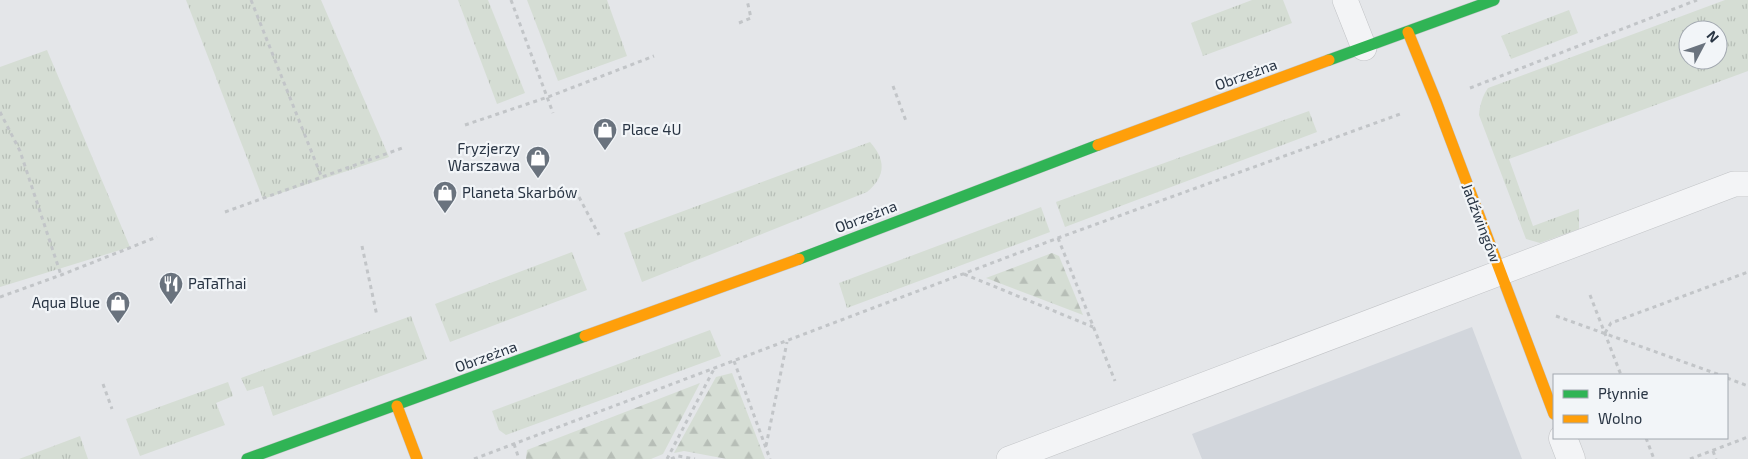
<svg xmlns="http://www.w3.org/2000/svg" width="1748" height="459" font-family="'Exo 2',sans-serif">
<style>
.built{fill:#d2d6dc}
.grass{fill:url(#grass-tufts);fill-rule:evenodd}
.forest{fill:url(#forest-firs)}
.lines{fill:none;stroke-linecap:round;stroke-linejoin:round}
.lane-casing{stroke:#c2c4c7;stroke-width:26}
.street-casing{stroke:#c2c4c7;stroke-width:29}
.fast-casing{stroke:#c2c4c7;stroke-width:12}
.slow-casing{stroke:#c2c4c7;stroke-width:12}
.path{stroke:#c2c5c8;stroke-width:3;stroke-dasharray:4 4;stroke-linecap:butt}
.lane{stroke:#f3f4f6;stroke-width:25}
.street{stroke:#f3f4f6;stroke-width:28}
.fast{stroke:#30b455;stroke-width:11}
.slow{stroke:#ff9f0a;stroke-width:11}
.labels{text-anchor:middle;stroke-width:4.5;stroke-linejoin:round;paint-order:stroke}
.street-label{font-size:15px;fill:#293544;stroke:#f2f5f8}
.poi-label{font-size:15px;fill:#293544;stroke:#f2f5f8;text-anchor:start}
</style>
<defs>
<pattern id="grass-tufts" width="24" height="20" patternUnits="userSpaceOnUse" patternTransform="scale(1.25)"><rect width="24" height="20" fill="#d5ddd4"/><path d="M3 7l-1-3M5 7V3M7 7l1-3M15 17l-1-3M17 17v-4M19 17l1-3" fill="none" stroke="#b7beb7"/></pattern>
<pattern id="forest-firs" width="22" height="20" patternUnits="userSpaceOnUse" patternTransform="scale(1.25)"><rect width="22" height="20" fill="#d5ddd4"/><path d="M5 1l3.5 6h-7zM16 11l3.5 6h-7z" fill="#b7beb7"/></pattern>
</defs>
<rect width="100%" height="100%" fill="#e4e6e9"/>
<!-- built -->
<path class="built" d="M 1472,327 L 1522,459 L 1202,459 L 1192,434 Z"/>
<!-- grass -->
<g class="grass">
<path d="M 186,0 L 321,0 L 389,157 L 263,199 Z"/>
<path d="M 458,0 L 488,0 L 525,93 L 497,104 Z"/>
<path d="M 527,0 L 607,0 L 627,56 L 558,81 Z"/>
<path d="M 1252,0 L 1283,0 L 1292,23 L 1203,56 L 1191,23 Z"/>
<path d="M 1725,0 L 1748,0 L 1748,71 L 1509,159 L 1533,226 L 1579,209 L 1579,229 L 1540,243 L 1526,239 L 1479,115 C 1480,105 1482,97 1488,88 ZM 1688,30 L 1718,30 L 1718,60 L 1688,60 Z"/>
<path d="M 1569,10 L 1578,33 L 1511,59 L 1501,36 Z"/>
<path d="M 47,50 L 130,247 L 0,287 L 0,67 Z"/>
<path d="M 1309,111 L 1317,132 L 1065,227 L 1056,202 Z"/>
<path d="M 870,142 C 886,160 886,176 867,192 L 642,282 L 624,233 Z"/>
<path d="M 1041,207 L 1050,232 L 847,308 L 839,283 Z"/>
<path d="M 572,252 L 587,290 L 450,342 L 435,304 Z"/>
<path d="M 411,316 L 427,359 L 273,416 L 263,386 L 247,391 L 241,378 Z"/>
<path d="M 710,330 L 721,356 L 506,435 L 499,430 L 492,411 Z"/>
<path d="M 228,382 L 233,396 L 216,403 L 225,425 L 140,456 L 126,419 Z"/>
<path d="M 80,436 L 88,459 L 19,459 Z"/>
</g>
<!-- forest -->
<g class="forest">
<path d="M 1052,253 L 1059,256 L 1083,315 L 986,278 Z"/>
<path d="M 732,373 L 765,459 L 727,459 L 684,451 L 674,453 L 716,377 Z"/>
<path d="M 700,383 L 663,454 L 651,459 L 526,459 L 527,450 Z"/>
</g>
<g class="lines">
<defs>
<g id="lane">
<path d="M 1345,0 L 1364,48"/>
<path d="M 1009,459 L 1734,184 L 1748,184"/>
</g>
<path id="street" d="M 1563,438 L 1571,459"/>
<g id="fast">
<path d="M 1329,60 L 1494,0"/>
<path d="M 799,259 L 1098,145"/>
<path d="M 247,459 L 585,336"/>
</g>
<g id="slow">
<path d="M 1408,32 L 1436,101 L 1554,414"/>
<path d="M 1098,145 L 1329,60"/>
<path d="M 585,336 L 799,259"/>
<path d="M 397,406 L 417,459"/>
</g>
</defs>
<!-- lane casing -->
<use href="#lane" class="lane-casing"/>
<!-- street casing -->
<use href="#street" class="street-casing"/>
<!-- fast casing -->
<use href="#fast" class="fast-casing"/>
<!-- slow casing -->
<use href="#slow" class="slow-casing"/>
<!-- path -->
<g class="path">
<path d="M 251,0 L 322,178"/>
<path d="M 511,0 L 553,113"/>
<path d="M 739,23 L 751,18 L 747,0"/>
<path d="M 893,86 L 906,121"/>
<path d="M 1470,88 L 1697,0"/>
<path d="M 0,112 L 20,151 L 61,275"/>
<path d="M 465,125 L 548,97 L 654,56"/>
<path d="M 579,197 L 599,235"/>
<path d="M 225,212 L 405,147"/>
<path d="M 1058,238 L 1115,381"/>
<path d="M 362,246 L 377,316"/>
<path d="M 964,274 L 1093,327"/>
<path d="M 1590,295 L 1621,375"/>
<path d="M 0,297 L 61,275 L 157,237"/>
<path d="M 1556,316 L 1720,375"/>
<path d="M 1605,333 L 1611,323 L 1748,272"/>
<path d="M 734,361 L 770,459"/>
<path d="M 1727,378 L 1748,386"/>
<path d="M 103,384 L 112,409"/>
<path d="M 1646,438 L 1654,459"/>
<path d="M 514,444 L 519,459"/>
<path d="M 766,446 L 787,342"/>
<path d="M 1713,451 L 1716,459"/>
<path d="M 474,459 L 1058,238 L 1403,113"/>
<path d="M 667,459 L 714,369"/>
<path d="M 671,459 L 678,456 L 695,459"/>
<path d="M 1690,459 L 1748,437"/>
</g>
<!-- lane -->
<use href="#lane" class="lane"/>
<!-- street -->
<use href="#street" class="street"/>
<!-- fast -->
<use href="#fast" class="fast"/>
<!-- slow -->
<use href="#slow" class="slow"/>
</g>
<!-- icons -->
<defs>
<symbol id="shop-pin" viewBox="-11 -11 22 30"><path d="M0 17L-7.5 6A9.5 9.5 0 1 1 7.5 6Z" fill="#6a737e" stroke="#f2f5f8"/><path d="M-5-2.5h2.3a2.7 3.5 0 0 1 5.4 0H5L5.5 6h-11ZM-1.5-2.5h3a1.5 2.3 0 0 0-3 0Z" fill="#fff"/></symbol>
<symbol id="restaurant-pin" viewBox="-11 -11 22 30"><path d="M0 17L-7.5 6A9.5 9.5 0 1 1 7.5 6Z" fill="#6a737e" stroke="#f2f5f8"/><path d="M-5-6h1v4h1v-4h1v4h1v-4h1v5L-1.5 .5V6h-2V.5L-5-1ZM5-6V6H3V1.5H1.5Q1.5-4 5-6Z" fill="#fff"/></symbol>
</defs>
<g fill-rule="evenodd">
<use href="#shop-pin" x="591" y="116" width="28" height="38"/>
<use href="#shop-pin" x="524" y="144" width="28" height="38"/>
<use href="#shop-pin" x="431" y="179" width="28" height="38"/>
<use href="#restaurant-pin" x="157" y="270" width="28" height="38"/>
<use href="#shop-pin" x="104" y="289" width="28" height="38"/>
</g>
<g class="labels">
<!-- street labels -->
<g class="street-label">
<text transform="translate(1246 75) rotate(-20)" y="5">Obrzeżna</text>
<text transform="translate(866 217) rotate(-21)" y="5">Obrzeżna</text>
<text transform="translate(1481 223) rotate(69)" y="5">Jadźwingów</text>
<text transform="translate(486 357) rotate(-20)" y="5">Obrzeżna</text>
</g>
<!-- poi labels -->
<g class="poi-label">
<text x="622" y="135">Place 4U</text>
<text x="520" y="154" text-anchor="end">Fryzjerzy<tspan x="520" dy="17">Warszawa</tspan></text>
<text x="462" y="198">Planeta Skarbów</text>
<text x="188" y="289">PaTaThai</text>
<text x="100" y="308" text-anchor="end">Aqua Blue</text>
</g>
</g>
<!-- legend -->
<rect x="1553" y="374" width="175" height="65" fill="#f2f5f8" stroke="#a2a8b0"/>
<rect x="1563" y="390" width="25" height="8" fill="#30b455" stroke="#a2a8b0"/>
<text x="1598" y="399" font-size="15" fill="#293544">Płynnie</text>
<rect x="1563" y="415" width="25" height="8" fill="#ff9f0a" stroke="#a2a8b0"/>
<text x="1598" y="424" font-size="15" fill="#293544">Wolno</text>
<!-- north arrow -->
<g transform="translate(1703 45) rotate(49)"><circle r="24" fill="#f2f5f8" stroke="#a2a8b0"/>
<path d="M0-4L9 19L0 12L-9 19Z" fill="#6a737e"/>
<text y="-8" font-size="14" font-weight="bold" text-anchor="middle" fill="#293544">N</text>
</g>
</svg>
